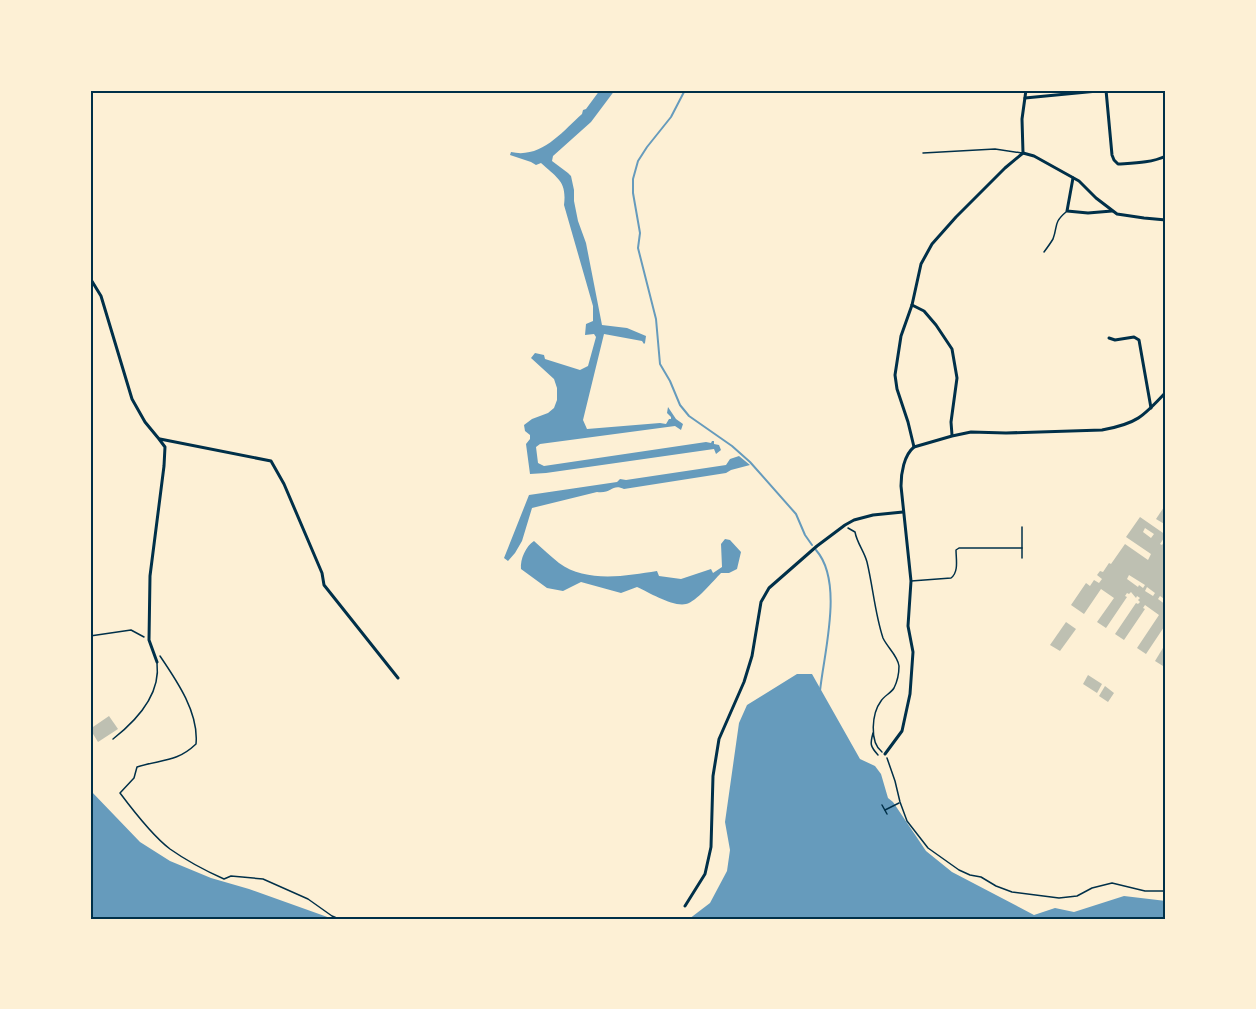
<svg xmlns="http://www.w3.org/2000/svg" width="1256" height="1009" font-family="Commissioner,sans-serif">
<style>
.water{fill:#669bbc}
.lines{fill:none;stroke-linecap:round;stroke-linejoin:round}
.stream{stroke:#669bbc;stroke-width:2}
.building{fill:#bec0b2;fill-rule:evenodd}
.path{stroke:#003049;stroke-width:1.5}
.service{stroke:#003049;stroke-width:1.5}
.minor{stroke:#003049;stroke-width:3}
.neatline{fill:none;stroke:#003049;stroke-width:2}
</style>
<rect width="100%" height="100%" fill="#fdf0d5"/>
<!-- water -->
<g class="water">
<path d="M 600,90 L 615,90 L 591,122 L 553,156 L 552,161 L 568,173 L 571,176 L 574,190 L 574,201 L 578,221 L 586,243 L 602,325 L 627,328 L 646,336 L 645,343 L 644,344 L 642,341 L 604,334 L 583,420 L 587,429 L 660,423 L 666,424 L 669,419 L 671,419 L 671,417 L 667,413 L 668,407 L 676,419 L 683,424 L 681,430 L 675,426 L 540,444 L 536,447 L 538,463 L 544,466 L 706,442 L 711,443 L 712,441 L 714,441 L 714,444 L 719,445 L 721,450 L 716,454 L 714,449 L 546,473 L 530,474 L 526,444 L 530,439 L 530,435 L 525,431 L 524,425 L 532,419 L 548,413 L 554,408 L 557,400 L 557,388 L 554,379 L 531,358 L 535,353 L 544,355 L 545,359 L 580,370 L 588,366 L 596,337 L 594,334 L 585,335 L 586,324 L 593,321 L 593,306 L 564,205 C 567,181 557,178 541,163 L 536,165 L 531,162 L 510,155 L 511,152 C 541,159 562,132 582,114 L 583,110 L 586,109 Z"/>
<path d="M 739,456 L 750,465 L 731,470 L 726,473 L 624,489 C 612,483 612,494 597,492 L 532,508 L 522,541 L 515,553 L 508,561 L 504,558 L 529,495 L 617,482 L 620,479 L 626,480 L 726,465 L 730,459 Z"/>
<path d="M 725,539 L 730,540 L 741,552 L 737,569 L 729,573 L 721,573 C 713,581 696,602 686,604 C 673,607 650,593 637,587 L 621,593 L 581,582 L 563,591 L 547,588 L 521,569 C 520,559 526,546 534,541 C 542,548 550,556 559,563 C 586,583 626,576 657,571 L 659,576 L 681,579 L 711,569 L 713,573 L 722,567 L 721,544 Z"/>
<path d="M 797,674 L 812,674 L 860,759 L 875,766 L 881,774 L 888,798 L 893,802 L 926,851 L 952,872 L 1034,915 L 1055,908 L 1074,912 L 1124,896 L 1166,901 L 1166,919 L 689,919 L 710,903 L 727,871 L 730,850 L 725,822 L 739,723 L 747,705 Z"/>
<path d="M 90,790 L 140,842 L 170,861 L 211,878 L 249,889 L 333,919 L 90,919 Z"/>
</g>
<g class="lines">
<!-- stream -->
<g class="stream">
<path d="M 685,90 L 671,117 L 647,147 L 638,161 L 633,179 L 633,193 L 640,233 L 638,248 L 656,319 L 660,364 L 670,381 L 680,405 L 689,416 L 732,446 L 750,462 L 796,514 L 805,535 L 812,545"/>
<path d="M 816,550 C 844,582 824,652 820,691"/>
</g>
</g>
<!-- building -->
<g class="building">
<path d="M 1166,504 L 1166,525 L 1156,519 Z"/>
<path d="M 1140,517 L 1166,535 L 1160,544 L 1162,545 L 1166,539 L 1166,600 L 1160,596 L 1158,599 L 1166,605 L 1166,620 L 1164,622 L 1166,624 L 1146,654 L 1137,648 L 1159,615 L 1145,605 L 1143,608 L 1145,609 L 1124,640 L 1115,634 L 1136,603 L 1138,604 L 1140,602 L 1138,600 L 1140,598 L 1137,596 L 1136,598 L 1131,592 L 1129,594 L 1127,593 L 1125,596 L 1127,597 L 1106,628 L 1097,622 L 1114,598 L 1101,589 L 1084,614 L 1071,605 L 1086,583 L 1090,586 L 1094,580 L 1099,583 L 1102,579 L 1097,575 L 1100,571 L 1103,572 L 1109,563 L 1111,564 L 1125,544 L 1148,560 L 1151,554 L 1126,537 ZM 1145,528 L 1154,534 L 1151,538 L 1143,532 ZM 1129,575 L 1145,585 L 1143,588 L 1139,585 L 1138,587 L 1127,579 ZM 1147,587 L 1155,593 L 1153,596 L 1145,591 Z"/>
<path d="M 1066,622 L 1076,629 L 1060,651 L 1050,645 Z"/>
<path d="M 1166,643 L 1166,662 L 1163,666 L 1155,661 Z"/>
<path d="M 1088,675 L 1102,684 L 1097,693 L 1083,684 Z"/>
<path d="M 1105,686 L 1114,693 L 1108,702 L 1099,696 Z"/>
<path d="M 109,716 L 118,729 L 98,742 L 90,729 Z"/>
</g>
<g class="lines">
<!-- path -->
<g class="path">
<path d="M 848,528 L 855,532 C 857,543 864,551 867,562 C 873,587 875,614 883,638 C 887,647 898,656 899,666 C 899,673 897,682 894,688 C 891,693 884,696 881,701 C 872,713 869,742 882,752"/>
<path d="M 90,636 L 131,630 L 144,637"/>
<path d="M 160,656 C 177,681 199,713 196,744 C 176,763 161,759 137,767 L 134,778 L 120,793 C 132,809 154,837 170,849 C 187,861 206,871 224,879 L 231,876 L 263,879 L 308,899 L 332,916 L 339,919"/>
<path d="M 873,733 C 870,744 870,746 878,755"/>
<path d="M 887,758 L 895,781 L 900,802 L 907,821 L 928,848 L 959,870 L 970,875 L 981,877 L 996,886 L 1012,892 L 1059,898 L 1077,896 L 1092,888 L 1112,883 L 1145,891 L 1166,891"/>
<path d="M 882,805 L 887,814"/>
<path d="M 885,810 L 899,803"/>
</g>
<!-- service -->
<g class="service">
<path d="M 923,153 L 995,149 L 1022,153"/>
<path d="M 1044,252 C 1047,248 1050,244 1053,239 C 1058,226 1053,223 1066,212"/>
<path d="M 1022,558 L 1022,527"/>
<path d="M 911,581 L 951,578 C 959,572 956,559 956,550 L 959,548 L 1022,548"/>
<path d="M 113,739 C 136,721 161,695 157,663"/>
</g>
<!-- minor -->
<g class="minor">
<path d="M 1106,90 L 1112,155 L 1114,160 L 1118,164 C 1134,163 1151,163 1166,156"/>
<path d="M 1025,98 L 1108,90"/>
<path d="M 1023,153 L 1034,156 L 1079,181 L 1096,198 L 1117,214 L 1144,218 L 1166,220"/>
<path d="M 1073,178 L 1067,211 L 1088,213 L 1112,211"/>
<path d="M 90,278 L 101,296 L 132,399 L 145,422 L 159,439 L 165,447 L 164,466 L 150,576 L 149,640 L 157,662"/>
<path d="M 912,305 L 924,311 L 936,325 L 952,349 L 957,378 L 951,422 L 952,435"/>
<path d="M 1109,338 L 1115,340 L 1134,337 L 1139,340 L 1151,408"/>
<path d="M 160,439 L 271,461 L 284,484 L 322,573 L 324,585 L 398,678"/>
<path d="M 914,447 L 908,422 L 897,389 L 895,375 L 901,336 L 912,305 L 921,264 L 932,244 L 956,217 L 1005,168 L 1023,153 L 1022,119 L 1026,90"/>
<path d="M 885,754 L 902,731 L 910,694 L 913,652 L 908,626 L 911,581 L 901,486 C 901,473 904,455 914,447 L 952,436 L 971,432 L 1006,433 L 1102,430 C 1136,424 1143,417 1166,392"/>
<path d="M 685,906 L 705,874 L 711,847 L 713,776 L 719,739 L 744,682 L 752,656 L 761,602 L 769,588 L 817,546 L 845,525 L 854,520 L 873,515 L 903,512"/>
</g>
</g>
<!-- border -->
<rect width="1256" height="1009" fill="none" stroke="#fdf0d5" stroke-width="183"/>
<rect x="92" y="92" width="1072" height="826" class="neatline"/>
</svg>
